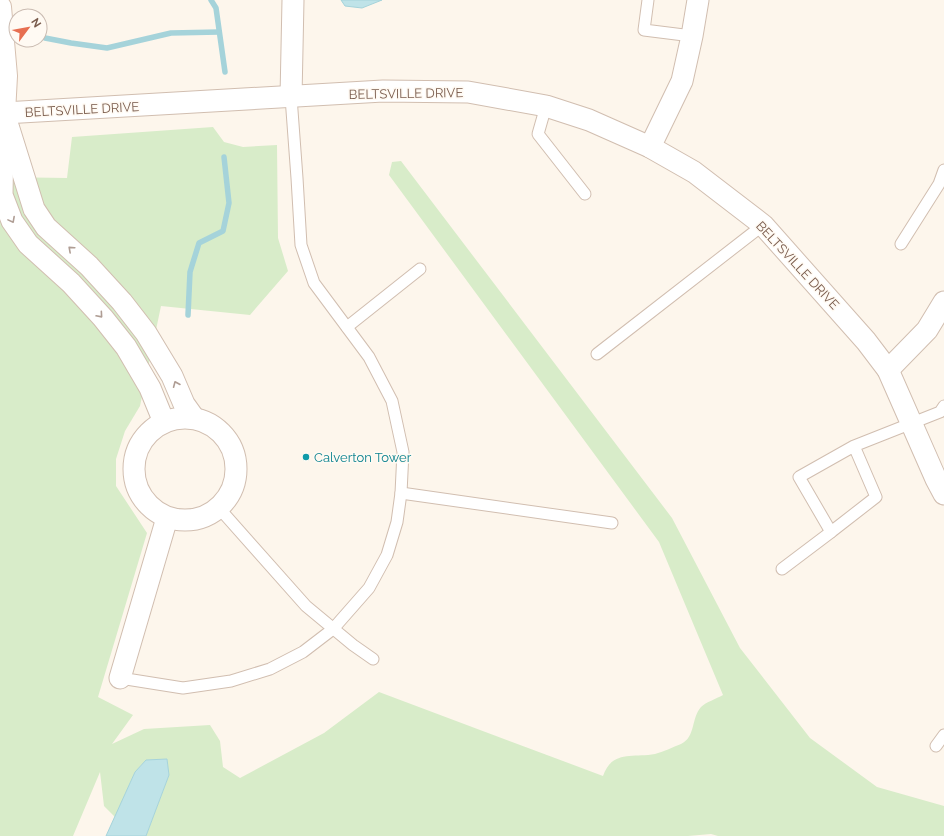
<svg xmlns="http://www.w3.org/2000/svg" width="944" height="836" font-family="Raleway,sans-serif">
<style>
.green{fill:#d8ecc9}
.water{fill:#bfe3e8;stroke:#a5d3da}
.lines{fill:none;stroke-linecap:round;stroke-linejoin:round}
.stream{stroke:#a5d3da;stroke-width:5.5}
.lane-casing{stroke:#d1beb0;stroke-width:13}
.street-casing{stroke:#d1beb0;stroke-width:23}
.secondary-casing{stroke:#d6c0b0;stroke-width:24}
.lane{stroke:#fff;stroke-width:11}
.street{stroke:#fff;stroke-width:21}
.secondary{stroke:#fff;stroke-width:22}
.oneway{stroke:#af9d94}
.culture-dot{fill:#0f9aa8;stroke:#fffaf3;stroke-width:1.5}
.labels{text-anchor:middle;stroke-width:3;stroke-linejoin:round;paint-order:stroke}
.street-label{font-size:13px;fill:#7a5c4d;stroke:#fffaf3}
.culture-label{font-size:13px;fill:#0d838f;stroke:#fffaf3;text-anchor:start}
</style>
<rect width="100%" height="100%" fill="#fdf6ec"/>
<!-- green -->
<path class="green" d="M 213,127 L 224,142 L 243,147 L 277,145 L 278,238 L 288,271 L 250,315 L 161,306 L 140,406 L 125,431 L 116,459 L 116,486 L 147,533 L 98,697 L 133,715 L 112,744 L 144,729 L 210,725 L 220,741 L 223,767 L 240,778 L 324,733 L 379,692 L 603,776 C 612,750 632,758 655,754 C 663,752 673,747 681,744 C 696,737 691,718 701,707 C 706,702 716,699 723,695 L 659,542 L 389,175 L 392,162 L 401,161 L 672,518 L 740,648 L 810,738 L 877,787 L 944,806 L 944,836 L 718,836 L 711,834 L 688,836 L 146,836 L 169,775 L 167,759 L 146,760 L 135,772 L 115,817 L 104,806 L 100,772 L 73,836 L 0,836 L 0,177 L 67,178 L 72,137 Z"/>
<!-- water -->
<g class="water">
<path d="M 341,0 L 382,0 L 362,8 L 345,6 Z"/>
<path d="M 167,759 L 169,775 L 146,836 L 106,836 L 135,772 L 146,760 Z"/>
</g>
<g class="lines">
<!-- stream -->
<g class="stream">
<path d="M 211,0 L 216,8 L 225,72"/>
<path d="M 45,38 L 71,43 L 107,48 L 171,33 L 219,32"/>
<path d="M 188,315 L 190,272 L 199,243 L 223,231 L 229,203 L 224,157"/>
</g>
<defs>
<g id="lane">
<path d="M 648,0 L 644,30 L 692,36"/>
<path d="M 546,106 L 538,134 L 585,194"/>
<path d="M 901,244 L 939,184 L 944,170"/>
<path d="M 347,327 L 420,269"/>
<path d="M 597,354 L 763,225"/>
<path d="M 854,446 L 876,497 L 831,532 L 799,477 L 854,446 L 940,412 L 944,406"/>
<path d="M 401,493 L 612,523"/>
<path d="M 219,508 L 306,606 L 353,645 L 373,659"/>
<path d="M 782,569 L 831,532"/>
<path d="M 120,678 L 183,688 L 231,681 L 270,669 L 303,652 L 333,629 L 369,588 L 387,555 L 397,522 L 401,493 L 403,452 L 392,401 L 369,357 L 314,283 L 301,245 L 297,178 L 291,97"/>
<path d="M 936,746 L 944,735"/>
</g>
<g id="street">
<path d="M 291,97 L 293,0"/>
<path d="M 4,113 L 383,91 L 468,92 L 546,106 L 589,120 L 650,147 L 694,172 L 763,225 L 866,341 L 888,370 L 936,479 L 944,494"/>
<path d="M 4,113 L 34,209 L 46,227 L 89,266 L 122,302 L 146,333 L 172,376 L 184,404 L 194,418"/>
<path d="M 3,134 L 2,195 L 12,221 L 28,244 L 71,283 L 103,318 L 126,347 L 150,388 L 164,422"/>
<path d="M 650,147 L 682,81 L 692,36 L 698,0"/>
<path d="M 888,370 L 927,330 L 944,302"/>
<circle cx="185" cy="469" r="51"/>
<path d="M 120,678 L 167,518"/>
</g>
<path id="secondary" d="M 0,7 L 6,76 L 4,113 L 0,113"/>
</defs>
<!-- lane casing -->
<use href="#lane" class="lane-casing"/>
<!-- street casing -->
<use href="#street" class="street-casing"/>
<!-- secondary casing -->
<use href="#secondary" class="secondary-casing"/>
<!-- lane -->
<use href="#lane" class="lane"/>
<!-- street -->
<use href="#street" class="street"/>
<!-- secondary -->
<use href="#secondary" class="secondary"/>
</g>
<!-- one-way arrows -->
<defs><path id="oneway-chevron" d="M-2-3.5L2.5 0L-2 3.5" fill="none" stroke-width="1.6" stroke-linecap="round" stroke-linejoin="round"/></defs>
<g class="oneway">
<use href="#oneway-chevron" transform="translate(12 220) rotate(62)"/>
<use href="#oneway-chevron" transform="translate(71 249) rotate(-138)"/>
<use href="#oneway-chevron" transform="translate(100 315) rotate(49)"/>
<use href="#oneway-chevron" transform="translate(176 384) rotate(-113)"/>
</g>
<!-- markers -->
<circle class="culture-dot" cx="306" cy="457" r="4"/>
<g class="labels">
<!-- street labels -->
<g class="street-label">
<text transform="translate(406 93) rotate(-1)" y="5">BELTSVILLE DRIVE</text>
<text transform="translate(82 109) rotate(-3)" y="5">BELTSVILLE DRIVE</text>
<text transform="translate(798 265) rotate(47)" y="5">BELTSVILLE DRIVE</text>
</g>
<!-- culture labels -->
<g class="culture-label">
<text x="314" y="462">Calverton Tower</text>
</g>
</g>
<!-- north arrow -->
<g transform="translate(28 28) rotate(58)"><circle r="19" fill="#fffaf3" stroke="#cabbb1"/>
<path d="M0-3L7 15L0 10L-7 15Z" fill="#e76f51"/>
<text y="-6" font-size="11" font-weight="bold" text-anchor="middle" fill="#7a5c4d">N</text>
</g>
</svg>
